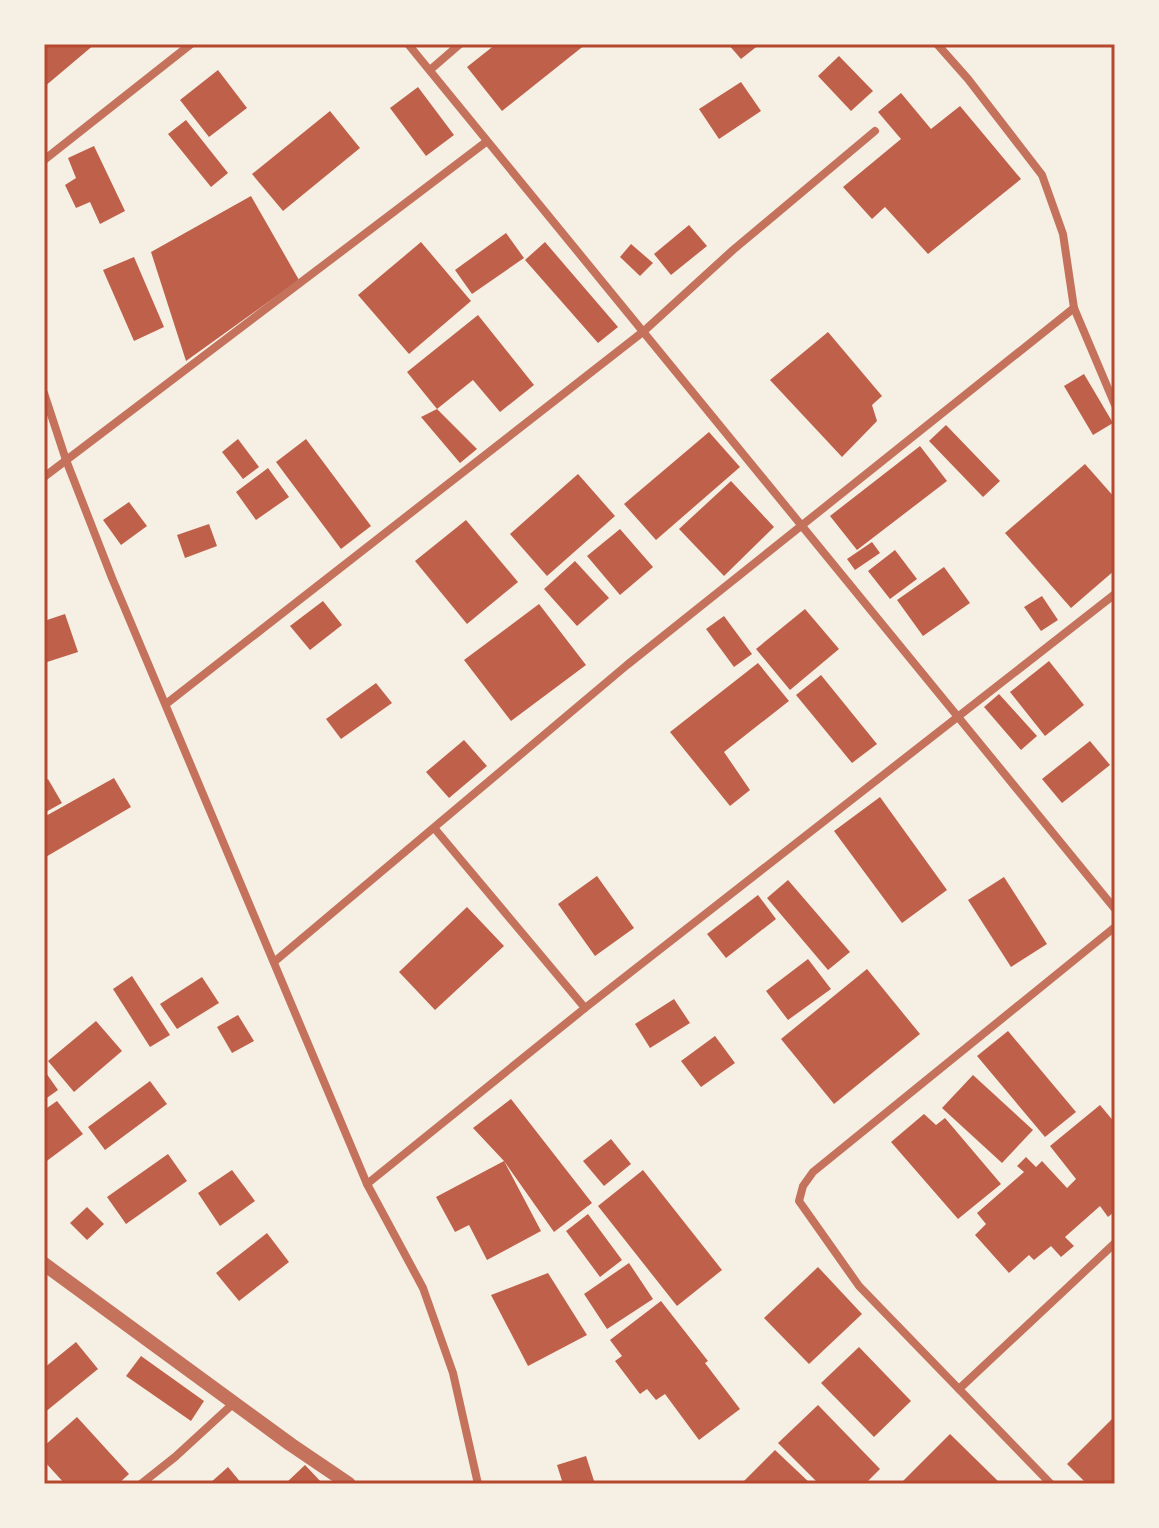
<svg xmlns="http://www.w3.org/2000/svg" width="1159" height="1528" viewBox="0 0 1159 1528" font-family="'Fira Sans',sans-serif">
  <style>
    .building { fill: #bf614a }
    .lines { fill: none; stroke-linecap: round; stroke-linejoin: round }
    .minor { stroke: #c5725c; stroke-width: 8 }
    .tertiary { stroke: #c5725c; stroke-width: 14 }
    .neatline { fill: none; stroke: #b5482f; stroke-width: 3 }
  </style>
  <rect width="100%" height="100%" fill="#f6efe4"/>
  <g class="building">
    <path d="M44,44h51l-51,43z"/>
    <path d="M496,44h90l-84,67 -35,-44z"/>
    <path d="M728,44h32l-19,15z"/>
    <path d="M839,56l34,35 -22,20 -33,-35z"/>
    <path d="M218,70l29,38 -38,29 -29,-37z"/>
    <path d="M741,82l20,29 -42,28 -20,-30z"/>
    <path d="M418,87l36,48 -28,21 -36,-48z"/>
    <path d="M901,93l30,36 29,-23 61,73 -93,75 -43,-47 -13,12 -29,-32 58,-48 -23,-27z"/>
    <path d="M330,111l30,37 -77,63 -31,-37z"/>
    <path d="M186,120l42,53 -17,14 -43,-53z"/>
    <path d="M94,146l31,65 -25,13 -10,-22 -14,6 -11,-23 11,-7 -8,-20z"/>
    <path d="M251,196l48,84 -113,81 -35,-109z"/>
    <path d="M689,225l18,21 -36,29 -17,-21z"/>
    <path d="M506,233l18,25 -52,36 -17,-24z"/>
    <path d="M421,242l50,59 -62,53 -51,-59z"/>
    <path d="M545,242l73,85 -20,16 -73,-83z"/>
    <path d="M631,244l22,19 -13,13 -20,-19z"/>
    <path d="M134,257l30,70 -30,14 -31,-71z"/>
    <path d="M478,315l56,70 -34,27 -27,-32 -36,29 -30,-37z"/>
    <path d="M828,332l54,64 -10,9 5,16 -35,36 -72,-77z"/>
    <path d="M1084,374l29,49 -20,12 -29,-49z"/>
    <path d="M437,409l40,40 -17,14 -39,-46z"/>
    <path d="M946,425l54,56 -17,16 -54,-56z"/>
    <path d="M709,432l31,35 -84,73 -32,-36z"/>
    <path d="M238,439l21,28 -16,12 -21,-27z"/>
    <path d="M306,439l65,87 -30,23 -65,-87z"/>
    <path d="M920,446l27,35 -90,69 -27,-34z"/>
    <path d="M1085,464l30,34v72l-44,38 -66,-75z"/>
    <path d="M268,468l21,29 -33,23 -20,-28z"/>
    <path d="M578,474l37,42 -68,60 -37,-42z"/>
    <path d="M731,481l43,46 -50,49 -45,-47z"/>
    <path d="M129,502l18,24 -26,19 -18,-25z"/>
    <path d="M466,520l52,62 -51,42 -52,-63z"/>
    <path d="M209,524l8,22 -32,12 -8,-23z"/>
    <path d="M620,529l33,38 -33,28 -33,-39z"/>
    <path d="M872,542l8,11 -25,17 -8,-11z"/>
    <path d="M895,550l22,29 -27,20 -22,-28z"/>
    <path d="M575,561l34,37 -32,28 -33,-37z"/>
    <path d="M944,567l26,36 -47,33 -26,-36z"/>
    <path d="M1042,596l16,24 -17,11 -17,-24z"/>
    <path d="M323,601l19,24 -32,25 -20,-24z"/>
    <path d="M539,604l47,61 -75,56 -47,-61z"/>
    <path d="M805,609l34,40 -49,41 -34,-41z"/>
    <path d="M65,614l13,38 -34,11v-42z"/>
    <path d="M724,616l28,38 -18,13 -28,-38z"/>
    <path d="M1049,661l35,44 -39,31 -35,-44z"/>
    <path d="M758,663l31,38 -65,51 26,38 -20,16 -60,-74z"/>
    <path d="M821,675l56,69 -25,19 -56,-68z"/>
    <path d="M376,683l16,20 -51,36 -15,-20z"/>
    <path d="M999,694l38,42 -16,14 -37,-43z"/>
    <path d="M464,740l23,26 -38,32 -23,-26z"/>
    <path d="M1090,741l20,24 -48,38 -20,-24z"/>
    <path d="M114,778l17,29 -87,51v-41z"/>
    <path d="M48,779l14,24 -18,10v-31z"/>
    <path d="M880,797l67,93 -45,33 -68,-92z"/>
    <path d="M597,876l37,52 -39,28 -37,-52z"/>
    <path d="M1004,877l43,67 -36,23 -43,-67z"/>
    <path d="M788,880l62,72 -22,18 -61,-72z"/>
    <path d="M758,895l18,24 -50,39 -19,-24z"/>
    <path d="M467,907l37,39 -69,64 -36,-38z"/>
    <path d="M808,959l23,30 -43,31 -22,-29z"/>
    <path d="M867,969l53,65 -86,70 -53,-65z"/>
    <path d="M132,976l38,59 -20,12 -37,-58z"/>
    <path d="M202,977l17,26 -42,26 -17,-25z"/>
    <path d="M674,999l16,24 -40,25 -15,-24z"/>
    <path d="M238,1015l16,26 -22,12 -15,-26z"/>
    <path d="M96,1021l26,30 -48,41 -26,-31z"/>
    <path d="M1008,1031l68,81 -31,25 -68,-81z"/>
    <path d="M715,1036l20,27 -34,24 -20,-26z"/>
    <path d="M44,1070l14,20 -14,10z"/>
    <path d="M973,1075l60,55 -31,33 -60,-55z"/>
    <path d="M150,1081l17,23 -62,46 -17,-23z"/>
    <path d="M511,1099l81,104 -38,29 -50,-71 37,70 -54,29 -18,-35 -14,7 -19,-35 68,-36 -31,-33z"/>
    <path d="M57,1101l26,33 -39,29v-53z"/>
    <path d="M1100,1105l15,18v88l-7,6 -8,-11 -35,31 9,9 -13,11 -10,-11 -17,14 -5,-5 -20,18 -34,-38 11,-11 -9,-11 47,-41 -7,-6 9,-9 10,10 6,-6 25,27 9,-9 -26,-33z"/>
    <path d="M924,1114l12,11 9,-7 56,66 -43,35 -67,-77z"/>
    <path d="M611,1139l20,25 -27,22 -21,-25z"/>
    <path d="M168,1154l19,27 -61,43 -19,-27z"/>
    <path d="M232,1170l23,31 -35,25 -22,-33z"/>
    <path d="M643,1170l79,100 -45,36 -79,-100z"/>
    <path d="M87,1207l17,17 -17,16 -17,-17z"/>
    <path d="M588,1214l34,46 -22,17 -34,-46z"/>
    <path d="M267,1233l22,29 -50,39 -23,-28z"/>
    <path d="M629,1263l24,36 -46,30 -23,-35z"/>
    <path d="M818,1267l44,47 -53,50 -45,-46z"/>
    <path d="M548,1273l39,62 -59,31 -37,-71z"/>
    <path d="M661,1301l47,60 -3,2 35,46 -41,31 -34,-46 -9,6 -9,-11 -7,5 -25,-33 7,-5 -12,-16z"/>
    <path d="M76,1342l22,27 -54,44v-45z"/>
    <path d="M859,1347l52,54 -37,36 -53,-54z"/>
    <path d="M141,1356l63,45 -13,20 -65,-45z"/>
    <path d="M818,1405l62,64 -15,15h-46l-41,-41z"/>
    <path d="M1115,1416v68h-28l-20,-20z"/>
    <path d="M77,1417l52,57 -11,10h-53l-21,-23v-15z"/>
    <path d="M950,1434l51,50h-101z"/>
    <path d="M775,1450l36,34h-70z"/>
    <path d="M586,1456l9,28h-32l-6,-19z"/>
    <path d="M305,1465l18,19h-38z"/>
    <path d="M228,1467l14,17h-33z"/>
  </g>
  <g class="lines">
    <g class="minor">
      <path d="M408,44l707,865"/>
      <path d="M937,44l31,35 74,96 21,59 11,74 41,97"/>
      <path d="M430,70l30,-26"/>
      <path d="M44,160l147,-116"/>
      <path d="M44,393l22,67 46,118 255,606 56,104 30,85 25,111"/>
      <path d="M44,477l442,-335"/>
      <path d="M166,704l478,-373 89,-81 142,-119"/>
      <path d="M435,829l150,179"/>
      <path d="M274,962l353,-297 447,-357"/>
      <path d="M367,1184l218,-176 530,-414"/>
      <path d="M959,1389l156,-146"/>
      <path d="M141,1484l34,-27 60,-55"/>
      <path d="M1051,1484l-192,-198 -60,-85 4,-15 10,-14 302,-245"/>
    </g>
    <path class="tertiary" d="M44,1264l246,180 59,40"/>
  </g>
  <rect width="1159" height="1528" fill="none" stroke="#f6efe4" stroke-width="92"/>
  <rect x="46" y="46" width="1067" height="1436" class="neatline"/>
</svg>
